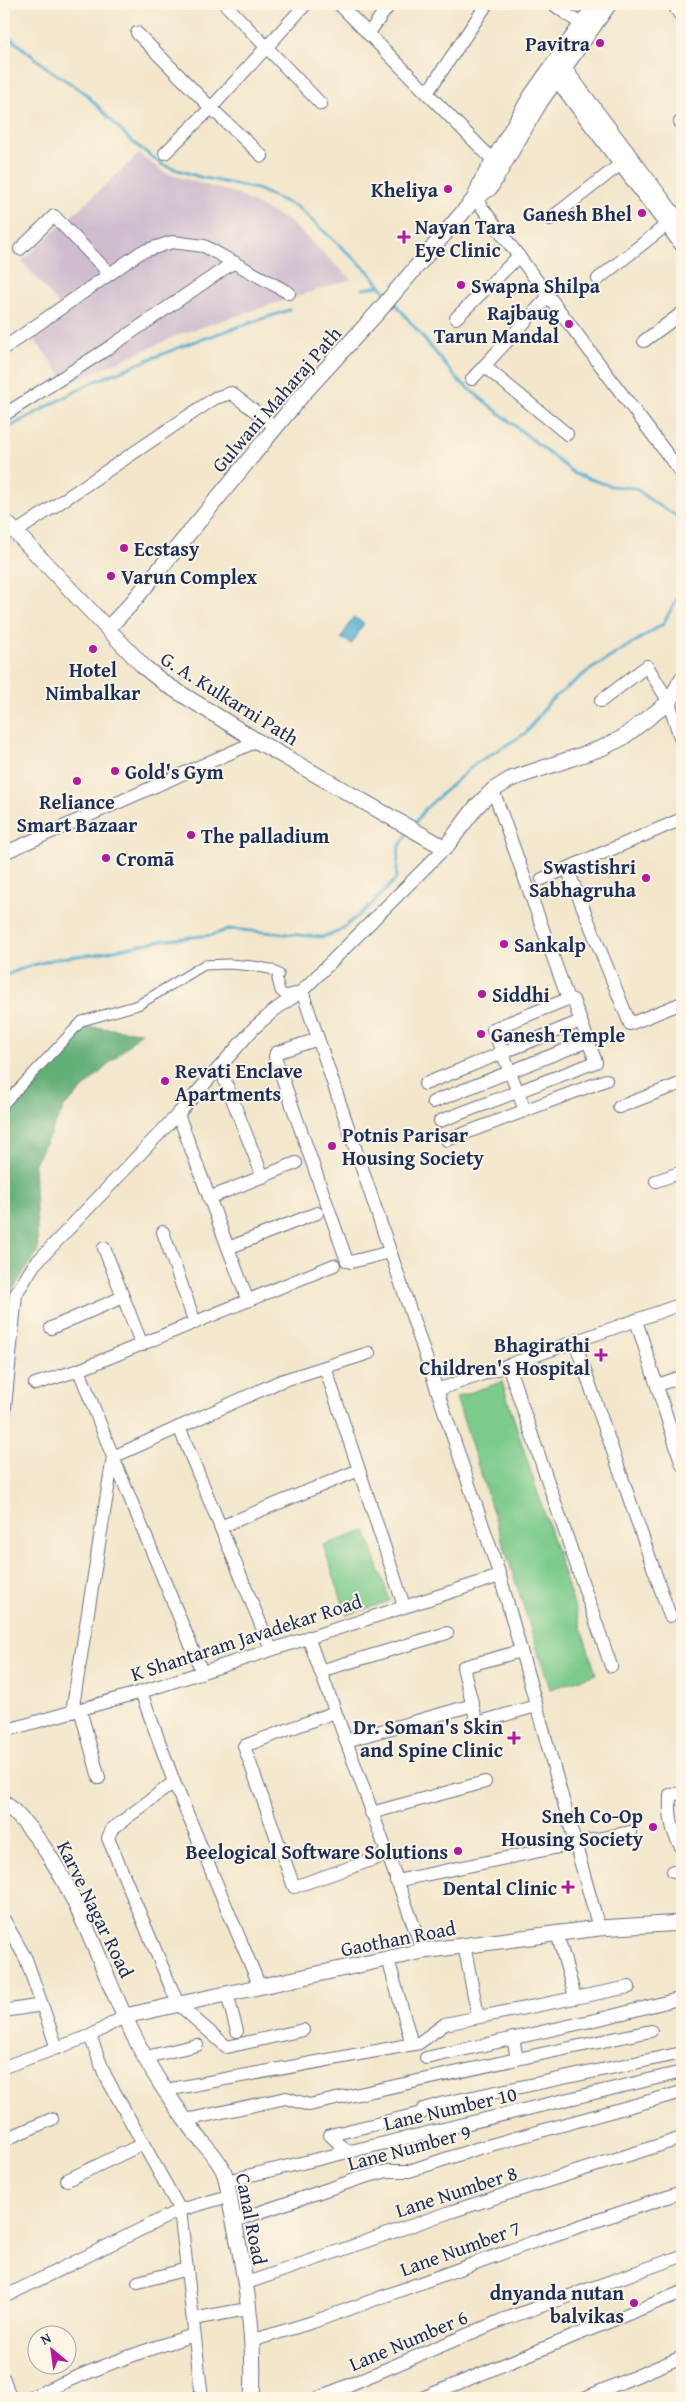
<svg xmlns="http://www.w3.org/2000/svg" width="686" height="2402" viewBox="0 0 686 2402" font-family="'Gentium Book Plus',serif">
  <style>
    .industrial { fill: #cfbdcf }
    .green { fill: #7bcb8c; stroke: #4b7d75 }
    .forest { fill: #64af78; stroke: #406f6b }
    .water { fill: #51adcf; stroke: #366e96 }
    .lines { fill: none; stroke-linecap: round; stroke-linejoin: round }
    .stream { stroke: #51adcf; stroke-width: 3 }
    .pedestrian-casing { stroke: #676f84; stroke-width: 11 }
    .minor-casing { stroke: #676f84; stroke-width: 14 }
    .tertiary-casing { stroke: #676f84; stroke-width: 17 }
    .pedestrian { stroke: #fff; stroke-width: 9 }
    .minor { stroke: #fff; stroke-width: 12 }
    .tertiary { stroke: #fff; stroke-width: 15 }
    .poi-dot { fill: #b5179e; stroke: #fcf5e5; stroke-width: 2 }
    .labels { text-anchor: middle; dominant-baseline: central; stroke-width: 4; stroke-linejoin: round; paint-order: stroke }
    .poi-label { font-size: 20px; font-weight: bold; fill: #1b2f5e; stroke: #fcf5e5; text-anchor: start }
    .street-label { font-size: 20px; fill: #1b2f5e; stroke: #fcf5e5 }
  </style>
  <rect width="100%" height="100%" fill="#fcf5e5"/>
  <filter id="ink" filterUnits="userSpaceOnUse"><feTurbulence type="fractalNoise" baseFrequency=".02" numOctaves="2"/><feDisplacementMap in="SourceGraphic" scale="10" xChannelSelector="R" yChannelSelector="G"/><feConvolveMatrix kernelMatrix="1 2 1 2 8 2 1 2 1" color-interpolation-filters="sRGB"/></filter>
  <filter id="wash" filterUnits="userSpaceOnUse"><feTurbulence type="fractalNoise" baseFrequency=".0096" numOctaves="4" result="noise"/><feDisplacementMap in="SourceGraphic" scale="20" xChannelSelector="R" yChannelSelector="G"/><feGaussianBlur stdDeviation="1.12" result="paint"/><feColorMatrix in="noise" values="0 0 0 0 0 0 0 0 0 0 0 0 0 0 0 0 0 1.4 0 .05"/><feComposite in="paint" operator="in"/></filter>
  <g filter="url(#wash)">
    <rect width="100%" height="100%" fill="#f3e6cb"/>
    <path class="industrial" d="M139,154l26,19 72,21 53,28 61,57 -168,54 -115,51 -34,-45 32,-26 -44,-52z"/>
    <g class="green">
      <path d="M502,1382l94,292 -46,15 -94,-292z"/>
      <path d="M366,1531l24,70 -43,14 -24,-70z"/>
    </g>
    <path class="forest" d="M81,1026l61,6 -78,75 -30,58 4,86 -28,43 -6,73v-255z"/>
    <path class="water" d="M353,617l11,6 -12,21 -11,-6z"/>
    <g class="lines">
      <g class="stream">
        <path d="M4,33l46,37 35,23 45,47 33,25 37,12 57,12 40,18 72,65 18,22"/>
        <path d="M362,289l18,-3"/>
        <path d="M393,301l65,79 117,94 36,12 24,2 18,14 29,17"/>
        <path d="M4,430l89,-48 97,-39 99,-33"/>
        <path d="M413,826l12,-17 50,-45 51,-31 24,-32 38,-30 74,-46 20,-34"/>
        <path d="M4,976l22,-9 33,-9 36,-4 69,-14 48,-5 17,-6 93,8 16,-5 32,-26 26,-27 3,-32 9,-14"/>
      </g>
    </g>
  </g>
  <g filter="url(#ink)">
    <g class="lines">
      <defs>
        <path id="pedestrian" d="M4,1104l78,-83 56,-16 66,-40 25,-1 24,2 17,3 9,5 -2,5 3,12 5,4 12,-3"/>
        <g id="minor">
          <path d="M225,4l96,100"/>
          <path d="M339,4l154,156"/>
          <path d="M553,4l36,26"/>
          <path d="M673,4l9,14"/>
          <path d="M137,33l74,75 51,48"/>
          <path d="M368,34l22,-30"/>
          <path d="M427,93l60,-89"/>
          <path d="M680,122l2,-1"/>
          <path d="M165,153l46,-45 95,-104"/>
          <path d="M475,198l207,276"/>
          <path d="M550,219l72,-56"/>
          <path d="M20,249l34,-33 56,58"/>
          <path d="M598,279l76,-60"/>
          <path d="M456,318l63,-62"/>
          <path d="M644,341l38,-28"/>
          <path d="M4,348l137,-96 31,-10 32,4 85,47"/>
          <path d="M484,366l83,68"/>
          <path d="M472,379l77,-83"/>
          <path d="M4,415l106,-68 124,-85"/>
          <path d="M16,532l199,-134 16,-5 45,34"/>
          <path d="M601,701l46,-35 22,36 13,42"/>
          <path d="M493,790l75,209 -75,30 32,81"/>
          <path d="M4,853l253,-112"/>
          <path d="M567,868l63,156 52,-21"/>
          <path d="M542,879l140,-60"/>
          <path d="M302,991l198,585 99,352"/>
          <path d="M318,1039l-42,14 -1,4 72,204 4,1 39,-10"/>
          <path d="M220,1068l43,109"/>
          <path d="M425,1084l156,-63"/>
          <path d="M433,1102l155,-61"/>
          <path d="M619,1107l63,-24"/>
          <path d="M178,1114l70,187"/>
          <path d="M440,1121l156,-59 -23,-62 -5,-1"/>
          <path d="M447,1140l159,-60"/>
          <path d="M656,1181l26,-9"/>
          <path d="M209,1198l87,-35"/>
          <path d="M163,1232l32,91"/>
          <path d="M104,1248l38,97"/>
          <path d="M228,1248l89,-35"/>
          <path d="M636,1320l46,145"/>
          <path d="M51,1328l72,-31"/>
          <path d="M575,1342l95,274"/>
          <path d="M508,1365l103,301"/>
          <path d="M325,1367l79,239"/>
          <path d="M35,1384l44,-14 255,-105"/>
          <path d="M657,1385l25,-8"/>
          <path d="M437,1390l245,-86"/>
          <path d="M4,1417l12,-123 18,-29 144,-151 76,-86 22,-19 26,-18 143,-143"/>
          <path d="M179,1427l92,222"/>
          <path d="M220,1527l139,-57"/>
          <path d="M308,1637l115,314"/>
          <path d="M521,1651l-58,16 14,56 59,-17"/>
          <path d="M320,1671l127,-38"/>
          <path d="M202,1672l-89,-215 168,-76 88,-28"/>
          <path d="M141,1692l33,90 86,205"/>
          <path d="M80,1709l19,69"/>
          <path d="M72,1712l41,-255 -34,-87"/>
          <path d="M335,1712l-91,34 50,141 92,-32"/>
          <path d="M4,1731l137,-39 359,-116"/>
          <path d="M346,1741l127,-36"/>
          <path d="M174,1782l-62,47 -4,9 70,166 49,43 76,-17"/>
          <path d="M682,1793l-12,2c-1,19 1,38 12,53"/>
          <path d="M371,1813l114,-31"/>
          <path d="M673,1871h9"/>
          <path d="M396,1881l234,-49"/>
          <path d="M4,1920l22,39 31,89"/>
          <path d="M557,1933l18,64"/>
          <path d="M464,1945l14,71"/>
          <path d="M388,1959l24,85"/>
          <path d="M227,1994l10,37"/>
          <path d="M4,2011l38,-6"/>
          <path d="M90,2036l15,39 75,135 22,188"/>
          <path d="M146,2057l51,-12"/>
          <path d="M426,2058l182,-41 74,-19"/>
          <path d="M517,2059l134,-28"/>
          <path d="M4,2067l86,-31 35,-20"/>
          <path d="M166,2090l253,-47 26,-19 184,-37"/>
          <path d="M186,2120l100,-22 23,7 208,-46 -4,-21"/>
          <path d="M4,2140l48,-21"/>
          <path d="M348,2152l-18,-17 92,-22 1,-4 21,-6 238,-50"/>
          <path d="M67,2180l76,-36"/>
          <path d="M226,2181l456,-109"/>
          <path d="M234,2221l124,-42 29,-8h22l67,-22 206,-57"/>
          <path d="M138,2282l49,-13"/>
          <path d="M244,2284l209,-73 229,-73"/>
          <path d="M4,2297l176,-87 49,-14"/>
          <path d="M193,2319l54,-10"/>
          <path d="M251,2341l62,-19 223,-81 146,-49"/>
          <path d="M4,2379l6,19"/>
          <path d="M29,2398c54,-25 108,-46 165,-63"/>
          <path d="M318,2398l184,-78 180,-64"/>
          <path d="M422,2398l260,-106"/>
          <path d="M584,2398l98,-41"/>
        </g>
        <g id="tertiary">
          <path d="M558,61l124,165"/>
          <path d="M552,72l130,172"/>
          <path d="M475,198l6,-16 50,-86 65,-92"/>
          <path d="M4,520l140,147 20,16 93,58 188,107 31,-41 17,-17 18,-11 91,-31 20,-10 47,-36 13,-23"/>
          <path d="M108,628l23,-24 171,-209 76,-83 97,-114 15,-10 50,-86 69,-98"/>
          <path d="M4,1802c69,61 90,157 131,236 15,32 36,62 56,90 10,14 25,27 32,42 5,10 6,26 8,37 13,61 25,128 21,191"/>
          <path d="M125,2016l298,-65 176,-23 83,-5"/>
        </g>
      </defs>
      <use href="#pedestrian" class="pedestrian-casing"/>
      <use href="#minor" class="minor-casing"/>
      <use href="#tertiary" class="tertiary-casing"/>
      <use href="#pedestrian" class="pedestrian"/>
      <use href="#minor" class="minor"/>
      <use href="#tertiary" class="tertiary"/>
    </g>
  </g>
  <g class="poi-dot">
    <circle cx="600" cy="43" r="5"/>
    <circle cx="448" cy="189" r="5"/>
    <circle cx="642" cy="213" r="5"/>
    <path d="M401.5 229.5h5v5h5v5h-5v5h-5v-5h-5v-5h5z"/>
    <circle cx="461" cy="285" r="5"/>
    <circle cx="569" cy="324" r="5"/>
    <circle cx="124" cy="548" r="5"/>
    <circle cx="111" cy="576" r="5"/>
    <circle cx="93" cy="649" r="5"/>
    <circle cx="115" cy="771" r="5"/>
    <circle cx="77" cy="781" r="5"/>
    <circle cx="191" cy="835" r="5"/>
    <circle cx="106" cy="858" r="5"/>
    <circle cx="646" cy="878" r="5"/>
    <circle cx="504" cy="944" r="5"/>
    <circle cx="482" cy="994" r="5"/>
    <circle cx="481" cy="1034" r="5"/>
    <circle cx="165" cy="1081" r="5"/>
    <circle cx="332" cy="1146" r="5"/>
    <path d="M598.5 1347.5h5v5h5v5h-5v5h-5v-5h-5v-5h5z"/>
    <path d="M511.5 1730.5h5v5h5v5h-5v5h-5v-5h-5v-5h5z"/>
    <circle cx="653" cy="1827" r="5"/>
    <circle cx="458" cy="1851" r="5"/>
    <path d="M565.5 1879.5h5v5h5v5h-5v5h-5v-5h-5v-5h5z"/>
    <circle cx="634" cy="2303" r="5"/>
  </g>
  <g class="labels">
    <g class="poi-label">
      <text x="590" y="43" text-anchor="end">Pavitra</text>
      <text x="438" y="189" text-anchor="end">Kheliya</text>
      <text x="632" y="213" text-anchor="end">Ganesh Bhel</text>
      <text x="415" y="226">Nayan Tara<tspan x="415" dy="23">Eye Clinic</tspan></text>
      <text x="471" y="285">Swapna Shilpa</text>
      <text x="559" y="312" text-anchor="end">Rajbaug<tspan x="559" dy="23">Tarun Mandal</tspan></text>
      <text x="134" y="548">Ecstasy</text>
      <text x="121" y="576">Varun Complex</text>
      <text x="93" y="669" text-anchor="middle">Hotel<tspan x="93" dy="23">Nimbalkar</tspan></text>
      <text x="125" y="771">Gold's Gym</text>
      <text x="77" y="801" text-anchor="middle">Reliance<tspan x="77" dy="23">Smart Bazaar</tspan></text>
      <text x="201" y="835">The palladium</text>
      <text x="116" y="858">Cromā</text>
      <text x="636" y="866" text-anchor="end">Swastishri<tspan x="636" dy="23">Sabhagruha</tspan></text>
      <text x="514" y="944">Sankalp</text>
      <text x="492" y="994">Siddhi</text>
      <text x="491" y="1034">Ganesh Temple</text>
      <text x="175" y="1070">Revati Enclave<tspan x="175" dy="23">Apartments</tspan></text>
      <text x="342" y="1134">Potnis Parisar<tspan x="342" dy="23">Housing Society</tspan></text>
      <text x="590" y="1344" text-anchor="end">Bhagirathi<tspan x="590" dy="23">Children's Hospital</tspan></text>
      <text x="503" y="1726" text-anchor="end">Dr. Soman's Skin<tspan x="503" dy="23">and Spine Clinic</tspan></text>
      <text x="643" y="1815" text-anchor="end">Sneh Co-Op<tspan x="643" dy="23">Housing Society</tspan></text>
      <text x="448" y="1851" text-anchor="end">Beelogical Software Solutions</text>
      <text x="557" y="1887" text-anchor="end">Dental Clinic</text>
      <text x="624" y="2292" text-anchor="end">dnyanda nutan<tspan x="624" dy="23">balvikas</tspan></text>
    </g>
    <g class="street-label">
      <text transform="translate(276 399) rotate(-49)">Gulwani Maharaj Path</text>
      <text transform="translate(230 698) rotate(32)">G. A. Kulkarni Path</text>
      <text transform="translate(246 1637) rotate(-18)">K Shantaram Javadekar Road</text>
      <text transform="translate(96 1909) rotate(64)">Karve Nagar Road</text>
      <text transform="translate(398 1938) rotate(-11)">Gaothan Road</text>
      <text transform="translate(450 2108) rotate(-13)">Lane Number 10</text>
      <text transform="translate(409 2147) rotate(-15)">Lane Number 9</text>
      <text transform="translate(456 2191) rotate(-18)">Lane Number 8</text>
      <text transform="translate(252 2219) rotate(79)">Canal Road</text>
      <text transform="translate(460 2248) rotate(-20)">Lane Number 7</text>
      <text transform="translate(408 2340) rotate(-23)">Lane Number 6</text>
    </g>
  </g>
  <rect width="686" height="2402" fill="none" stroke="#fcf5e5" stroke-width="20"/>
  <g transform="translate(52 2350) rotate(331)"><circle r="24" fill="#fcf5e5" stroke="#a2a6af"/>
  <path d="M0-4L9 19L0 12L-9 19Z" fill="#b5179e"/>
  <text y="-8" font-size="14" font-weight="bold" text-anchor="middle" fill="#1b2f5e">N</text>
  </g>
</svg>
